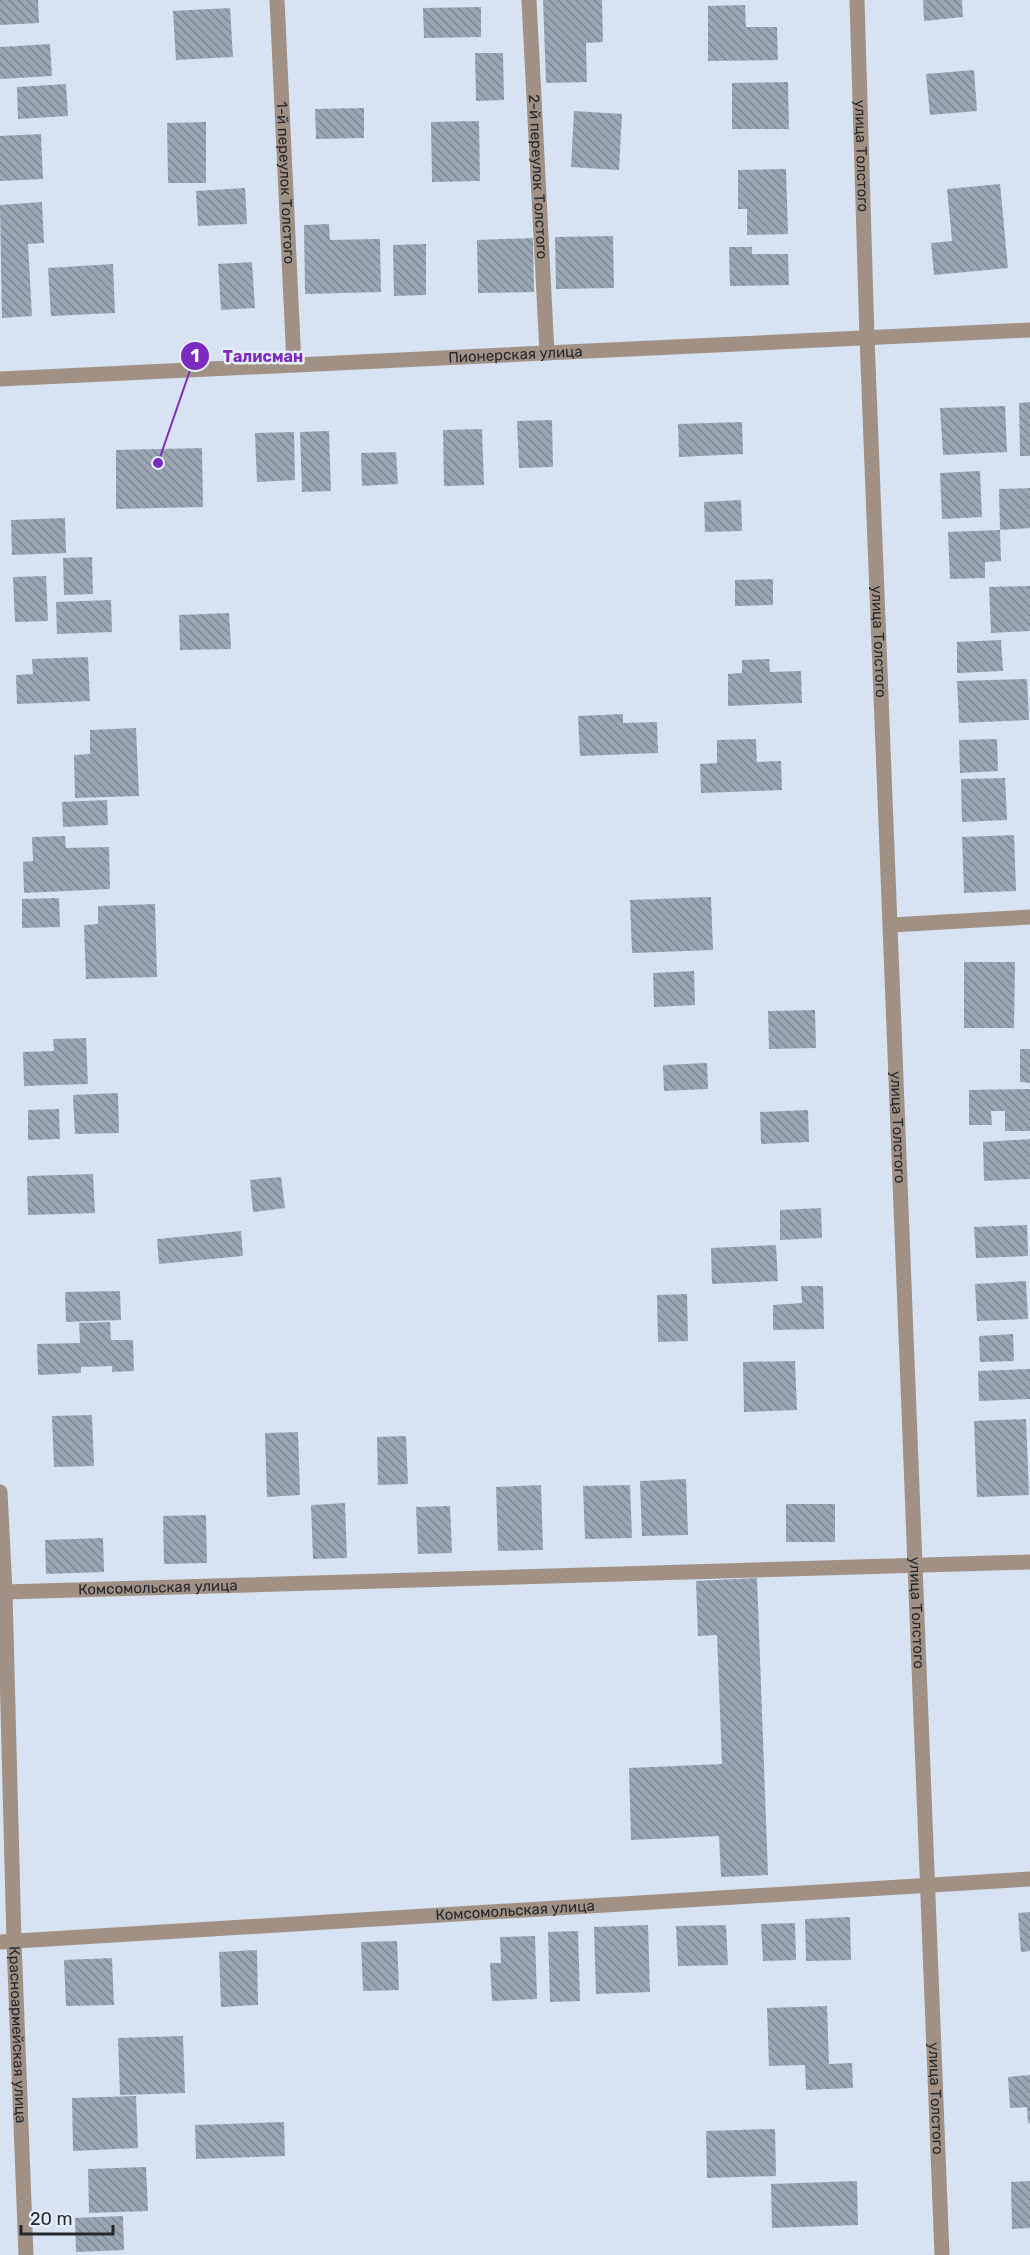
<svg xmlns="http://www.w3.org/2000/svg" width="1030" height="2255" viewBox="0 0 1030 2255" font-family="Rubik,sans-serif">
  <style>
    .building { fill: url(#building-back-hatch) }
    .lines { fill: none; stroke-linecap: round; stroke-linejoin: round }
    .minor { stroke: #a09184; stroke-width: 15 }
    .labels { text-anchor: middle; dominant-baseline: central; stroke-width: 5; stroke-linejoin: round; paint-order: stroke }
    .street-label { font-size: 15px; fill: #24282e; stroke: #e6effc }
    .leader { fill: none; stroke: #7b2cbf; stroke-width: 2 }
    .callout-dot { fill: #7b2cbf; stroke: #e6effc; stroke-width: 2 }
    .mark-label { font-size: 18px; text-anchor: middle; font-weight: bold; fill: #fff }
    .callout-label { font-size: 16px; text-anchor: middle; font-weight: bold; fill: #7b2cbf; stroke: #e6effc; stroke-width: 5; stroke-linejoin: round; paint-order: stroke }
  </style>
  <defs>
    <pattern id="building-back-hatch" width="6" height="6" patternUnits="userSpaceOnUse" patternTransform="scale(1.5)"><rect width="6" height="6" fill="#9ba6b5"/><path d="M-1 5l2 2M0 0l6 6M5-1l2 2" fill="none" stroke="#7e8794"/></pattern>
  </defs>
  <rect width="100%" height="100%" fill="#d7e2f2"/>
  <g class="building">
    <path d="M0,0h38l1,23 -39,2z"/>
    <path d="M543,0h59l1,42 -17,1 1,39 -41,1z"/>
    <path d="M923,0h39l1,17 -39,4z"/>
    <path d="M745,5l1,22h31l1,33 -70,1v-55z"/>
    <path d="M481,7v30l-57,1 -1,-30z"/>
    <path d="M230,8l3,49 -57,3 -3,-49z"/>
    <path d="M50,44l2,32 -52,3v-32z"/>
    <path d="M475,53h28l1,47 -28,1z"/>
    <path d="M974,70l3,41 -47,4 -4,-41z"/>
    <path d="M788,82l1,47h-57v-46z"/>
    <path d="M66,84l2,32 -50,3 -1,-32z"/>
    <path d="M364,108v30l-48,1 -1,-30z"/>
    <path d="M574,111l48,3 -3,56 -48,-3z"/>
    <path d="M479,121l1,60 -48,1 -1,-60z"/>
    <path d="M206,122v61h-38l-1,-60z"/>
    <path d="M41,134l2,45 -43,2v-45z"/>
    <path d="M786,169l2,65 -41,1v-26h-9v-39z"/>
    <path d="M1000,184l8,84 -74,7 -3,-32 21,-2 -5,-52z"/>
    <path d="M245,188l2,36 -49,2 -2,-35z"/>
    <path d="M42,202l2,41 -16,1 4,72 -30,2 -2,-113z"/>
    <path d="M329,224l1,16 50,-1 1,53 -76,2 -1,-69z"/>
    <path d="M613,236l1,52 -58,1 -1,-52z"/>
    <path d="M533,238l1,54 -56,1 -1,-53z"/>
    <path d="M426,244v51l-32,1 -1,-51z"/>
    <path d="M729,247h23v7h36l1,31 -59,1z"/>
    <path d="M252,262l3,46 -34,2 -3,-46z"/>
    <path d="M113,264l2,49 -64,3 -3,-48z"/>
    <path d="M1030,402v54h-10l-1,-53z"/>
    <path d="M1005,406l2,46 -64,3 -3,-47z"/>
    <path d="M552,420l1,47 -34,1 -2,-47z"/>
    <path d="M742,422l1,32 -64,3 -1,-33z"/>
    <path d="M482,429l2,56 -40,1 -1,-56z"/>
    <path d="M329,431l2,60 -29,1 -2,-60z"/>
    <path d="M294,432l1,48 -38,2 -2,-49z"/>
    <path d="M202,448l1,59 -87,2v-59z"/>
    <path d="M396,452l2,32 -36,2 -1,-33z"/>
    <path d="M980,471l2,46 -40,2 -2,-46z"/>
    <path d="M1030,488v40l-30,2 1,31 -16,1v16l-35,1 -2,-47 52,-2 -1,-41z"/>
    <path d="M741,500l1,31 -37,1 -1,-30z"/>
    <path d="M65,518l1,35 -54,2 -1,-35z"/>
    <path d="M92,557l1,37 -29,1 -1,-37z"/>
    <path d="M46,576l2,45 -33,1 -2,-45z"/>
    <path d="M773,579v26l-38,1v-26z"/>
    <path d="M1030,586v45l-39,2 -2,-46z"/>
    <path d="M111,600l1,32 -55,2 -1,-32z"/>
    <path d="M229,613l2,36 -51,1 -1,-35z"/>
    <path d="M1001,640l2,31 -46,2v-31z"/>
    <path d="M88,657l2,44 -73,3 -1,-29 17,-1 -1,-15z"/>
    <path d="M769,659l1,13 31,-1 1,32 -74,3v-32l14,-1v-13z"/>
    <path d="M1027,679l2,41 -70,3 -2,-42z"/>
    <path d="M623,714v9l34,-1 1,31 -78,3 -2,-40z"/>
    <path d="M136,728l3,68 -64,2 -1,-43 16,-1v-24z"/>
    <path d="M756,739l1,23 24,-1 1,29 -81,3 -1,-29 17,-1v-23z"/>
    <path d="M997,739l1,32 -38,2 -1,-33z"/>
    <path d="M1005,778l2,42 -45,2 -1,-43z"/>
    <path d="M107,800l1,25 -45,2 -1,-25z"/>
    <path d="M1014,835l2,56 -52,2 -2,-56z"/>
    <path d="M65,836l1,12 43,-1 1,42 -86,4 -1,-31 10,-1 -1,-24z"/>
    <path d="M711,897l2,53 -81,3 -2,-53z"/>
    <path d="M59,898l1,29 -38,1v-29z"/>
    <path d="M155,904l2,73 -71,2 -2,-54 14,-1v-18z"/>
    <path d="M964,962h51l-1,66h-50z"/>
    <path d="M694,971l1,34 -41,2 -1,-34z"/>
    <path d="M815,1010l1,38 -47,1 -1,-38z"/>
    <path d="M86,1038l2,46 -64,2 -1,-34 31,-1 -1,-12z"/>
    <path d="M1020,1049h10v34l-10,-1z"/>
    <path d="M707,1063l1,26 -44,2 -1,-26z"/>
    <path d="M1030,1089v42h-25v-20h-14l1,14h-23v-35z"/>
    <path d="M118,1093l1,40 -44,1 -2,-39z"/>
    <path d="M59,1109l1,30 -32,1v-30z"/>
    <path d="M808,1110l1,32 -48,2 -1,-32z"/>
    <path d="M1030,1139v40l-46,2 -1,-39z"/>
    <path d="M93,1174l2,39 -67,2 -1,-39z"/>
    <path d="M281,1177l4,31 -32,4 -3,-32z"/>
    <path d="M821,1208l1,30 -42,2v-30z"/>
    <path d="M1027,1225l1,31 -52,2 -2,-31z"/>
    <path d="M241,1231l2,25 -84,8 -2,-25z"/>
    <path d="M776,1245l2,36 -66,3 -1,-36z"/>
    <path d="M1026,1281l2,38 -51,2 -2,-37z"/>
    <path d="M801,1286h22l1,43 -51,1v-25l29,-2z"/>
    <path d="M120,1291l1,29 -55,2 -1,-30z"/>
    <path d="M687,1294l1,47 -30,1 -1,-47z"/>
    <path d="M110,1322l1,18h22l1,31 -22,1v-6l-31,1v6l-43,2 -1,-31 43,-1 -1,-20z"/>
    <path d="M1013,1334l1,27 -34,1 -1,-26z"/>
    <path d="M795,1361l2,49 -53,2 -1,-50z"/>
    <path d="M1030,1369v30l-51,2 -1,-30z"/>
    <path d="M92,1415l2,51 -40,1 -2,-51z"/>
    <path d="M1026,1419l3,76 -52,2 -3,-76z"/>
    <path d="M298,1432l2,63 -33,2 -2,-64z"/>
    <path d="M406,1436l2,48 -30,1 -1,-48z"/>
    <path d="M686,1479l2,56 -46,1 -2,-55z"/>
    <path d="M541,1485l2,65 -45,1 -2,-64z"/>
    <path d="M630,1485l2,53 -47,1 -2,-53z"/>
    <path d="M345,1503l2,55 -34,1 -2,-54z"/>
    <rect x="786" y="1504" width="49" height="38"/>
    <path d="M450,1506l2,47 -34,1 -2,-47z"/>
    <path d="M206,1515l1,48 -43,1 -1,-48z"/>
    <path d="M103,1538l1,34 -58,2 -1,-34z"/>
    <path d="M757,1578l11,297 -47,2 -2,-41 -88,4 -2,-72 93,-4 -5,-129 -19,1 -2,-55z"/>
    <path d="M1030,1912v39l-9,1 -3,-39z"/>
    <path d="M850,1917l1,43 -45,1 -1,-42z"/>
    <path d="M795,1923l1,37 -33,1 -2,-37z"/>
    <path d="M648,1925l2,67 -54,2 -2,-67z"/>
    <path d="M726,1925l2,40 -50,1 -2,-40z"/>
    <path d="M578,1931l2,70 -30,1 -2,-70z"/>
    <path d="M535,1936l2,63 -45,2 -2,-38h11l-1,-26z"/>
    <path d="M397,1941l2,49 -36,1 -2,-49z"/>
    <path d="M257,1950l1,55 -37,2 -2,-55z"/>
    <path d="M112,1958l2,47 -48,1 -2,-46z"/>
    <path d="M827,2006l2,58 23,-1 1,25 -47,2 -1,-25 -36,1 -2,-58z"/>
    <path d="M183,2036l2,57 -65,2 -2,-57z"/>
    <path d="M1030,2075v48h-2l-1,-16 -17,1 -2,-31z"/>
    <path d="M136,2096l2,52 -65,3 -1,-53z"/>
    <path d="M284,2122l1,34 -89,3 -1,-34z"/>
    <path d="M775,2129l1,47 -69,2 -1,-47z"/>
    <path d="M146,2167l2,44 -59,2 -1,-44z"/>
    <path d="M857,2181l1,44 -86,3 -1,-44z"/>
    <path d="M1030,2181v47l-18,1 -1,-47z"/>
    <path d="M123,2216l1,34 -48,2 -1,-34z"/>
  </g>
  <g class="lines">
    <g class="minor">
      <path id="s1" d="M277,0l17,365"/>
      <path id="s2" d="M529,0l18,353"/>
      <path id="s3" d="M857,0l10,338 75,1917"/>
      <path id="s4" d="M0,379l1030,-49"/>
      <path d="M891,925l139,-8"/>
      <path id="s5" d="M0,1492l5,100 9,350 12,313"/>
      <path id="s6" d="M5,1592l1025,-30"/>
      <path id="s7" d="M0,1942l1030,-63"/>
    </g>
  </g>
  <g class="labels">
    <g class="street-label">
      <text stroke="none"><textPath href="#s3" startOffset="156">улица Толстого</textPath></text>
      <text stroke="none"><textPath href="#s2" startOffset="177">2-й переулок Толстого</textPath></text>
      <text stroke="none"><textPath href="#s1" startOffset="183">1-й переулок Толстого</textPath></text>
      <text stroke="none"><textPath href="#s4" startOffset="516">Пионерская улица</textPath></text>
      <text stroke="none"><textPath href="#s3" startOffset="642">улица Толстого</textPath></text>
      <text stroke="none"><textPath href="#s3" startOffset="1128">улица Толстого</textPath></text>
      <text stroke="none"><textPath href="#s6" startOffset="153">Комсомольская улица</textPath></text>
      <text stroke="none"><textPath href="#s3" startOffset="1614">улица Толстого</textPath></text>
      <text stroke="none"><textPath href="#s7" startOffset="516">Комсомольская улица</textPath></text>
      <text stroke="none"><textPath href="#s5" startOffset="543">Красноармейская улица</textPath></text>
      <text stroke="none"><textPath href="#s3" startOffset="2100">улица Толстого</textPath></text>
    </g>
  </g>
  <path class="leader" d="M158 463L195 356"/>
  <g class="callout-dot">
    <circle cx="158" cy="463" r="6"/>
    <circle cx="195" cy="356" r="15"/>
  </g>
  <g class="mark-label">
    <text x="195" y="362">1</text>
  </g>
  <g class="callout-label">
    <text x="263" y="362">Талисман</text>
  </g>
  <path d="M21 2225v9h92v-9" fill="none" stroke="#24282e" stroke-width="3"/>
  <text x="30" y="2225" font-size="18" fill="#24282e" stroke="#e6effc" stroke-width="4.5" paint-order="stroke">20 m</text>
</svg>
